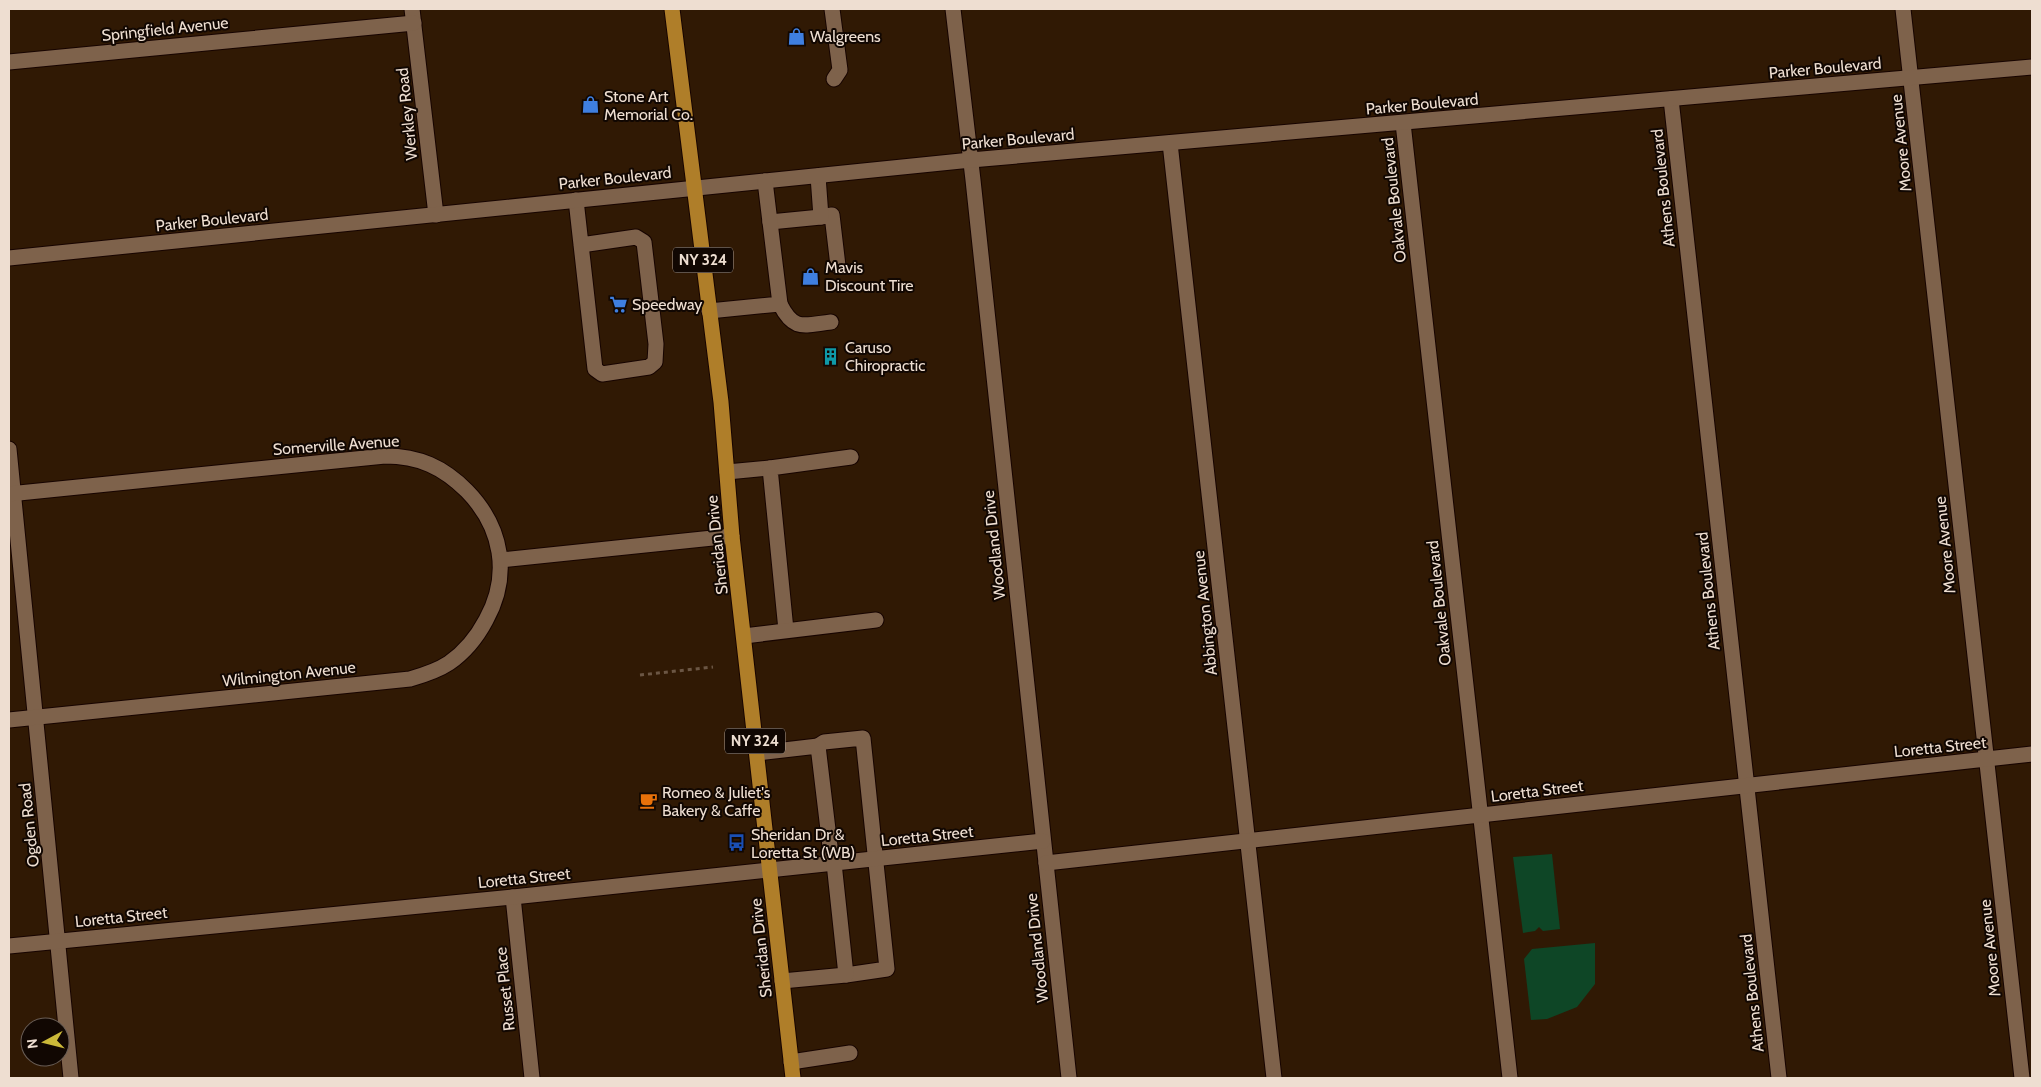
<svg xmlns="http://www.w3.org/2000/svg" width="2041" height="1087" viewBox="0 0 2041 1087" font-family="Cabin,sans-serif">
  <style>
    .green { fill: #0e4626 }
    .lines { fill: none; stroke-linecap: round; stroke-linejoin: round }
    .minor-casing { stroke: #170400; stroke-width: 17 }
    .major-casing { stroke: #170400; stroke-width: 17 }
    .path { stroke: #6b5644; stroke-width: 3; stroke-dasharray: 4 4; stroke-linecap: butt }
    .minor { stroke: #7e624b; stroke-width: 15 }
    .major { stroke: #af7e29; stroke-width: 15 }
    .labels { text-anchor: middle; dominant-baseline: central; stroke-width: 4; stroke-linejoin: round; paint-order: stroke }
    .shield { fill: #110702; stroke: #ac9e93; stroke-width: 1 }
    .shield-label { font-size: 15px; font-weight: bold; fill: #eeded1 }
    .street-label { font-size: 16px; fill: #eeded1; stroke: #110702 }
    .poi-label { font-size: 16px; fill: #eeded1; stroke: #110702; text-anchor: start }
  </style>
  <rect width="100%" height="100%" fill="#301904"/>
  <g class="green">
    <path d="M1552,854l8,75 -17,2 -4,-4 -4,4 -12,2 -10,-76z"/>
    <path d="M1595,943v41l-18,23 -30,12 -16,1 -7,-61 8,-10z"/>
  </g>
  <g class="lines">
    <defs>
      <g id="minor">
        <path d="M412,9l24,206"/>
        <path d="M832,9l8,61 -6,9"/>
        <path d="M953,9l20,171 96,898"/>
        <path d="M1903,9l119,1069"/>
        <path d="M9,62l405,-39"/>
        <path d="M1671,99l108,979"/>
        <path d="M1403,123l107,955"/>
        <path d="M1170,143l104,935"/>
        <path d="M576,200l19,169 7,5 47,-7 6,-5 1,-18 -12,-102 -8,-5 -55,8"/>
        <path d="M821,217l11,-2 6,51"/>
        <path d="M770,222l51,-5 -3,-41"/>
        <path d="M9,258l962,-98 1061,-93"/>
        <path d="M780,304c14,28 24,21 51,18"/>
        <path d="M709,311l71,-7 -15,-123"/>
        <path d="M9,449l62,629"/>
        <path d="M727,472l43,-4"/>
        <path d="M9,494l376,-38c34,0 58,11 82,35 35,36 44,84 19,129 -9,17 -21,32 -37,43 -12,8 -25,12 -39,16l-401,41"/>
        <path d="M501,560l231,-24"/>
        <path d="M786,630l-16,-162 81,-11"/>
        <path d="M744,636l132,-16"/>
        <path d="M818,746l6,-4 39,-4 24,231 -41,6"/>
        <path d="M757,753l61,-7 14,117"/>
        <path d="M1046,863l986,-109"/>
        <path d="M513,897l19,181"/>
        <path d="M9,946l504,-49 530,-56"/>
        <path d="M782,981l64,-6 -12,-112"/>
        <path d="M791,1062l59,-9"/>
      </g>
      <path id="major" d="M672,9l49,393 11,134 61,542"/>
    </defs>
    <use href="#minor" class="minor-casing"/>
    <use href="#major" class="major-casing"/>
    <path class="path" d="M640,675l73,-8"/>
    <use href="#minor" class="minor"/>
    <use href="#major" class="major"/>
  </g>
  <defs>
    <symbol id="shop-bare" viewBox="-9 -9 18 18"><path d="M-5-2.5h2.3a2.7 3.5 0 0 1 5.4 0H5L5.5 6h-11ZM-1.5-2.5h3a1.5 2.3 0 0 0-3 0Z" fill="#3f7fe0" stroke="#110702" stroke-width="2.5" paint-order="stroke"/></symbol>
    <symbol id="supermarket-bare" viewBox="-9 -9 18 18"><path d="M-6-5.5h2.5l.6 2H6L4.5 2H-2.5L-4.4-4H-6ZM-1.5 3.2a1.3 1.3 0 1 0 .1 0ZM3 3.2a1.3 1.3 0 1 0 .1 0Z" fill="#3f7fe0" stroke="#110702" stroke-width="2.5" paint-order="stroke"/></symbol>
    <symbol id="building-bare" viewBox="-9 -9 18 18"><path d="M-4-6H4V6H1V3H-1V6H-4ZM-2.5-4.3h1.7v1.8h-1.7ZM.8-4.3h1.7v1.8H.8ZM-2.5-1h1.7V.8h-1.7ZM.8-1h1.7V.8H.8Z" fill="#0f9aa8" stroke="#110702" stroke-width="2.5" paint-order="stroke"/></symbol>
    <symbol id="cafe-bare" viewBox="-9 -9 18 18"><path d="M-5.5-4.5H6V0H3Q3 3.5 0 3.5H-2.5Q-5.5 3.5-5.5 0ZM3-3.2v2h1.7v-2ZM-6 4.5H4V6H-6Z" fill="#e8710a" stroke="#110702" stroke-width="2.5" paint-order="stroke"/></symbol>
    <symbol id="bus-bare" viewBox="-9 -9 18 18"><path d="M-5-6H5V4H4V6H2V4H-2V6H-4V4H-5ZM-3.5-4V0h7V-4ZM-3.5 1.2v1.5H-2V1.2ZM2 1.2v1.5H3.5V1.2Z" fill="#1a4fb4" stroke="#110702" stroke-width="2.5" paint-order="stroke"/></symbol>
  </defs>
  <g fill-rule="evenodd">
    <use href="#shop-bare" x="784" y="24" width="25" height="25"/>
    <use href="#shop-bare" x="578" y="92" width="25" height="25"/>
    <use href="#shop-bare" x="798" y="264" width="25" height="25"/>
    <use href="#supermarket-bare" x="606" y="292" width="25" height="25"/>
    <use href="#building-bare" x="818" y="344" width="25" height="25"/>
    <use href="#cafe-bare" x="636" y="788" width="25" height="25"/>
    <use href="#bus-bare" x="724" y="830" width="25" height="25"/>
  </g>
  <g class="labels">
    <g class="shield">
      <rect x="673" y="247.5" width="60" height="25" rx="4"/>
      <rect x="725" y="728.5" width="60" height="25" rx="4"/>
    </g>
    <g class="shield-label">
      <text x="703" y="260">NY 324</text>
      <text x="755" y="741">NY 324</text>
    </g>
    <g class="street-label">
      <text transform="translate(165 29) rotate(-6)">Springfield Avenue</text>
      <text transform="translate(1825 68) rotate(-5)">Parker Boulevard</text>
      <text transform="translate(1422 104) rotate(-5)">Parker Boulevard</text>
      <text transform="translate(407 114) rotate(-96)">Werkley Road</text>
      <text transform="translate(1018 139) rotate(-5)">Parker Boulevard</text>
      <text transform="translate(1901 143) rotate(-96)">Moore Avenue</text>
      <text transform="translate(615 178) rotate(-6)">Parker Boulevard</text>
      <text transform="translate(1663 188) rotate(-96)">Athens Boulevard</text>
      <text transform="translate(1394 200) rotate(-96)">Oakvale Boulevard</text>
      <text transform="translate(212 220) rotate(-6)">Parker Boulevard</text>
      <text transform="translate(336 445) rotate(-4)">Somerville Avenue</text>
      <text transform="translate(717 545) rotate(-96)">Sheridan Drive</text>
      <text transform="translate(994 545) rotate(-96)">Woodland Drive</text>
      <text transform="translate(1945 545) rotate(-96)">Moore Avenue</text>
      <text transform="translate(1708 591) rotate(-96)">Athens Boulevard</text>
      <text transform="translate(1439 603) rotate(-96)">Oakvale Boulevard</text>
      <text transform="translate(1205 613) rotate(-96)">Abbington Avenue</text>
      <text transform="translate(289 674) rotate(-6)">Wilmington Avenue</text>
      <text transform="translate(1940 747) rotate(-6)">Loretta Street</text>
      <text transform="translate(1537 791) rotate(-7)">Loretta Street</text>
      <text transform="translate(29 825) rotate(-96)">Ogden Road</text>
      <text transform="translate(927 836) rotate(-6)">Loretta Street</text>
      <text transform="translate(524 878) rotate(-6)">Loretta Street</text>
      <text transform="translate(121 917) rotate(-6)">Loretta Street</text>
      <text transform="translate(761 948) rotate(-96)">Sheridan Drive</text>
      <text transform="translate(1037 948) rotate(-96)">Woodland Drive</text>
      <text transform="translate(1990 948) rotate(-96)">Moore Avenue</text>
      <text transform="translate(505 989) rotate(-96)">Russet Place</text>
      <text transform="translate(1752 993) rotate(-96)">Athens Boulevard</text>
    </g>
    <g class="poi-label">
      <text x="810" y="36">Walgreens</text>
      <text x="604" y="96">Stone Art<tspan x="604" dy="18">Memorial Co.</tspan></text>
      <text x="825" y="267">Mavis<tspan x="825" dy="18">Discount Tire</tspan></text>
      <text x="632" y="304">Speedway</text>
      <text x="845" y="347">Caruso<tspan x="845" dy="18">Chiropractic</tspan></text>
      <text x="662" y="792">Romeo &amp; Juliet's<tspan x="662" dy="18">Bakery &amp; Caffe</tspan></text>
      <text x="751" y="834">Sheridan Dr &amp;<tspan x="751" dy="18">Loretta St (WB)</tspan></text>
    </g>
  </g>
  <rect width="2041" height="1087" fill="none" stroke="#eeded1" stroke-width="20"/>
  <g transform="translate(45 1042) rotate(263)"><circle r="24" fill="#110702" stroke="#695d55"/>
  <path d="M0-4L9 19L0 12L-9 19Z" fill="#ccb939"/>
  <text y="-8" font-size="14" font-weight="bold" text-anchor="middle" fill="#eeded1">N</text>
  </g>
</svg>
